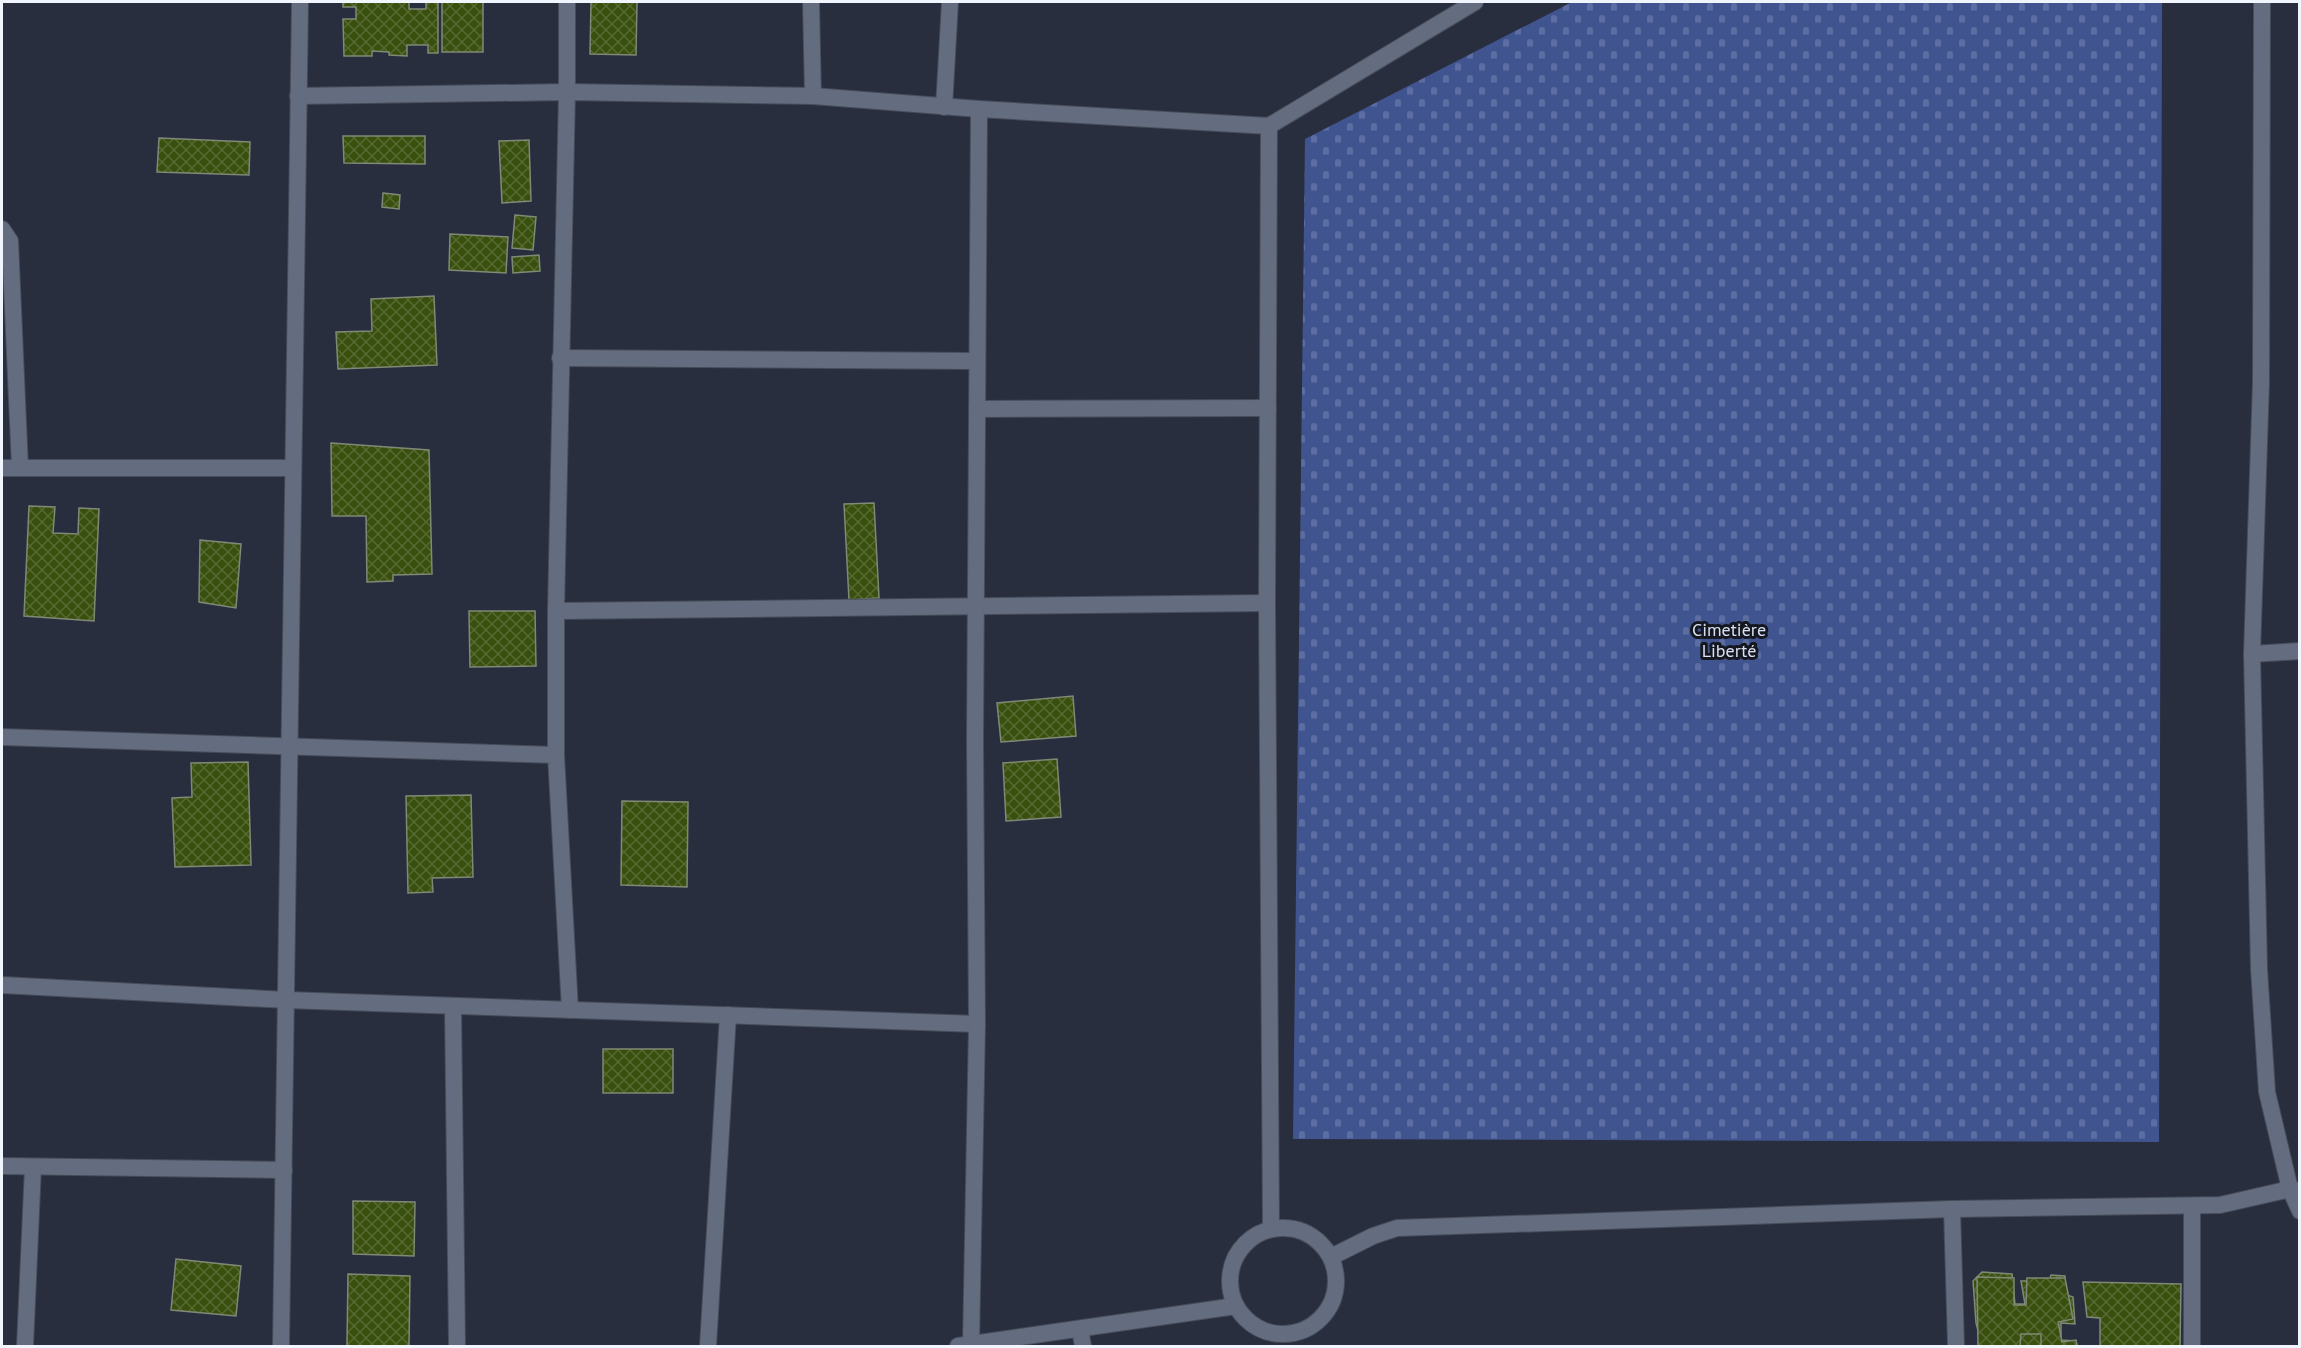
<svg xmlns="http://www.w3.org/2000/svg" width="2301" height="1348" viewBox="0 0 2301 1348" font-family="'PT Sans',sans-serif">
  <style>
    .cemetery { fill: url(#cemetery-stones) }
    .building { fill: url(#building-cross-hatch); stroke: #808976; stroke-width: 1.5 }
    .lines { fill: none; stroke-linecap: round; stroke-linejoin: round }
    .minor-casing { stroke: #474c59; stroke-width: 18 }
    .minor { stroke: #646c7f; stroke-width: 16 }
    .labels { text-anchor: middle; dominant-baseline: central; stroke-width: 6; stroke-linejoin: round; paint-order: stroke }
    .park-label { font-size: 18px; fill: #d8e0f5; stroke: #14171e }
  </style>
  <defs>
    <pattern id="cemetery-stones" width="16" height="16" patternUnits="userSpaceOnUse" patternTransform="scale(1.5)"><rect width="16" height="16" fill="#405490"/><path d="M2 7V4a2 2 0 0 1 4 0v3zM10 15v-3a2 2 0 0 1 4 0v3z" fill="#5c6da1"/></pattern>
    <pattern id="building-cross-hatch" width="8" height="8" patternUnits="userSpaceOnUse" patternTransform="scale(1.5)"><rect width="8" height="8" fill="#394f0e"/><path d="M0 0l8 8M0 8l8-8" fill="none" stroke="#566932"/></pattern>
  </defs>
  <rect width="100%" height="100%" fill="#282e3e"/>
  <path class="cemetery" d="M1572,2h590l-3,1140 -866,-3 12,-1000z"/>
  <g class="building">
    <path d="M343,2h66v7h17v-7h12v51h-10v-8h-21v11l-18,-1v-3l-17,-1v5h-28l-1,-37h13v-12h-13z"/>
    <rect x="442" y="2" width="41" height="50"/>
    <path d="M591,2h46l-1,53 -46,-1z"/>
    <path d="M343,136h82v28l-81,-1z"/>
    <path d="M159,138l91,4 -1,33 -92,-3z"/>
    <path d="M529,140l2,61 -29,2 -3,-62z"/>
    <path d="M383,193l17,2 -1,14 -17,-2z"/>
    <path d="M515,215l21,2 -3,33 -21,-2z"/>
    <path d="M450,234l58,3 -2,36 -57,-3z"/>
    <path d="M539,255l1,16 -27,2 -1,-16z"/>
    <path d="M434,296l3,69 -99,4 -2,-37 36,-1 -1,-32z"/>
    <path d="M331,443l98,7 3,124 -39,1v6l-26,1 -1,-66h-34z"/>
    <path d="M874,503l5,95 -30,2 -5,-96z"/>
    <path d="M29,506l26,1 -2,26 25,1 1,-26 20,1 -5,112 -70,-5z"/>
    <path d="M200,540l41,4 -5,64 -37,-6z"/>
    <path d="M469,611h66l1,55 -66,1z"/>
    <path d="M1073,696l3,40 -75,6 -4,-39z"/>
    <path d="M1057,759l4,58 -55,4 -3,-58z"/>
    <path d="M248,762l3,103 -76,2 -3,-69 20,-1 -1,-34z"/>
    <path d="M471,795l2,82 -41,1 1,14 -25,1 -2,-97z"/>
    <path d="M622,801l66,1 -1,85 -66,-2z"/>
    <rect x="603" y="1049" width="70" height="44"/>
    <path d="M353,1201l62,1 -1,54 -61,-2z"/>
    <path d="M176,1259l65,7 -5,50 -65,-6z"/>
    <path d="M1982,1272l30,2 3,30h10l-4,-23h28l2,-6 14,1 -1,18 9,3 2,27 -14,-1v17l15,1 1,5h-95l-6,-23 -3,-42z"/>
    <path d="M348,1274l62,2 -1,70h-62z"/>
    <path d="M1977,1277l37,1v27h12l1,-27h38l8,41 -15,3 4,20 14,-2 1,6h-36v-12h-20l-1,12h-42z"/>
    <path d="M2083,1282l98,2 -1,62h-80v-28l-13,-1z"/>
  </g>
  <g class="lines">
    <defs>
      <g id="minor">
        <path d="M811,2l2,94"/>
        <path d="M2262,2l-1,380 -9,272 7,315 8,123 23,97 10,2"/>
        <path d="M298,96l269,-4 246,4 166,13 290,17 206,-124"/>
        <path d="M944,107l6,-105"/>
        <path d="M1269,126l-2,477 4,626"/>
        <path d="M2,229l8,12 10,227"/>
        <path d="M560,358l417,3"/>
        <path d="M977,409l291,-1"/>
        <path d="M2,468h291"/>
        <path d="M556,611l711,-8"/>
        <path d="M2252,654l48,-3"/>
        <path d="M2,737l554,18 14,255"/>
        <path d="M556,755v-144l11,-519v-90"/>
        <path d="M2,985l285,15 690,24"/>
        <path d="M453,1006l4,340"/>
        <path d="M2,1166l282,4"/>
        <path d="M2192,1206v140"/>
        <path d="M1952,1209l4,137"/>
        <circle cx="1283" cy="1281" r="53"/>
        <path d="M1331,1257l42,-21 24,-8 555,-19 268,-4 70,-16 10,22"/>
        <path d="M1080,1330l3,16"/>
        <path d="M971,1345l6,-321 -2,-283 4,-632"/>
        <path d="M25,1346l8,-179"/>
        <path d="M281,1346l19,-1344"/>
        <path d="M708,1346l20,-331"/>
        <path d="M958,1346l278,-40"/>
      </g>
    </defs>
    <use href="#minor" class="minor-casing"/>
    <use href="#minor" class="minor"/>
  </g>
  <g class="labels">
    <g class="park-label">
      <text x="1729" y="629">Cimetière<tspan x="1729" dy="21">Liberté</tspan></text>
    </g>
  </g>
  <rect width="2301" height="1348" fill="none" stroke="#f1f5fe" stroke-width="6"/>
</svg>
